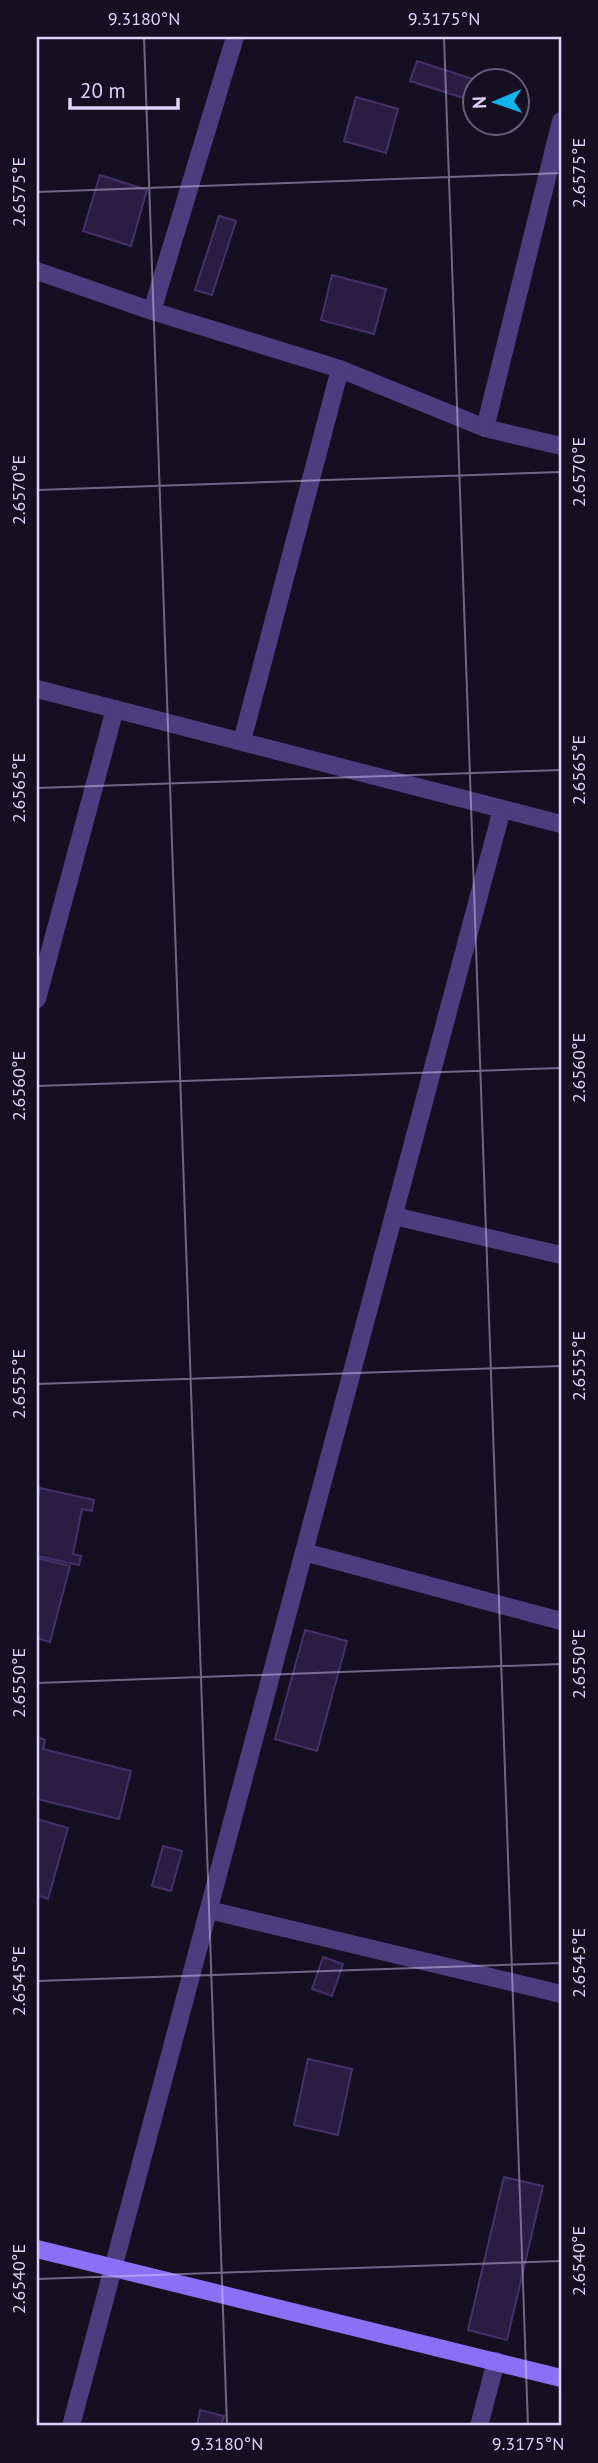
<svg xmlns="http://www.w3.org/2000/svg" width="598" height="2463" viewBox="0 0 598 2463" font-family="'PT Sans',sans-serif">
  <style>
    .building { fill: #2a1d42; stroke: #45306c; stroke-width: 2 }
    .lines { fill: none; stroke-linecap: round; stroke-linejoin: round }
    .street { stroke: #4a3e7e; stroke-width: 18 }
    .secondary { stroke: #8971f5; stroke-width: 18 }
    .ticks { fill: none; stroke: #ded3fc; stroke-width: 2; stroke-opacity: 0.45 }
    .neatline { fill: none; stroke: #ded3fc; stroke-width: 2.5 }
    .ticks-label { font-size: 18px; text-anchor: middle; fill: #ded3fc }
  </style>
  <rect width="100%" height="100%" fill="#150f22"/>
  <g class="building">
    <path d="M417,61l59,19v22l-66,-21z"/>
    <path d="M356,97l42,12 -12,44 -42,-12z"/>
    <path d="M100,175l47,15 -16,56 -48,-15z"/>
    <path d="M219,216l17,5 -24,74 -17,-5z"/>
    <path d="M332,275l54,14 -12,45 -53,-14z"/>
    <path d="M40,1488l54,12 -2,11 -10,-2 -9,45 8,2 -2,9 -42,-9v-55z"/>
    <path d="M37,1558l33,8 -20,76 -13,-4z"/>
    <path d="M305,1630l42,11 -30,110 -42,-12z"/>
    <path d="M37,1737l8,3 -2,9 88,22 -12,48 -82,-20z"/>
    <path d="M37,1819l31,9 -20,71 -11,-4z"/>
    <path d="M163,1846l19,5 -11,40 -19,-5z"/>
    <path d="M323,1957l20,7 -11,32 -20,-7z"/>
    <path d="M308,2059l44,10 -14,66 -44,-10z"/>
    <path d="M504,2177l39,9 -36,154 -39,-10z"/>
    <path d="M200,2410l24,6 -3,9 4,1h-28z"/>
  </g>
  <g class="lines">
    <g class="street">
      <path d="M37,271l115,40 188,58 145,59 76,18"/>
      <path d="M152,311l83,-274"/>
      <path d="M485,428l76,-307"/>
      <path d="M37,689l524,135"/>
      <path d="M242,741l98,-372"/>
      <path d="M37,999l78,-290"/>
      <path d="M394,1216l167,39"/>
      <path d="M304,1552l257,69"/>
      <path d="M209,1910l352,84"/>
      <path d="M71,2426l431,-1617"/>
      <path d="M479,2426l17,-65"/>
    </g>
    <path class="secondary" d="M37,2249l524,129"/>
  </g>
  <path class="ticks" d="M144,37l83,2389M444,37l84,2389M37,192l524,-19M37,490l524,-18M37,788l524,-18M37,1086l524,-18M37,1384l524,-18M37,1683l524,-19M37,1981l524,-18M37,2279l524,-18"/>
  <rect width="598" height="2463" fill="none" stroke="#150f22" stroke-width="77"/>
  <g transform="translate(496 102) rotate(268)"><circle r="33" fill="#150f22" stroke="#655d79" stroke-width="2"/>
  <path d="M0-5L12 26L0 18L-12 26Z" fill="#10b3eb"/>
  <text y="-10" font-size="19" font-weight="bold" text-anchor="middle" fill="#ded3fc">N</text>
  </g>
  <path d="M70 98v10h108v-10" fill="none" stroke="#ded3fc" stroke-width="3.5"/>
  <text x="80" y="98" font-size="21" fill="#ded3fc" stroke="#150f22" stroke-width="5" paint-order="stroke">20 m</text>
  <rect x="38" y="38" width="522" height="2386" class="neatline"/>
  <g class="ticks-label">
    <text x="144" y="25">9.3180°N</text>
    <text x="444" y="25">9.3175°N</text>
    <text transform="translate(579 173) rotate(-90)" y="6">2.6575°E</text>
    <text transform="translate(19 192) rotate(-90)" y="6">2.6575°E</text>
    <text transform="translate(579 472) rotate(-90)" y="6">2.6570°E</text>
    <text transform="translate(19 490) rotate(-90)" y="6">2.6570°E</text>
    <text transform="translate(579 770) rotate(-90)" y="6">2.6565°E</text>
    <text transform="translate(19 788) rotate(-90)" y="6">2.6565°E</text>
    <text transform="translate(579 1068) rotate(-90)" y="6">2.6560°E</text>
    <text transform="translate(19 1086) rotate(-90)" y="6">2.6560°E</text>
    <text transform="translate(579 1366) rotate(-90)" y="6">2.6555°E</text>
    <text transform="translate(19 1384) rotate(-90)" y="6">2.6555°E</text>
    <text transform="translate(579 1664) rotate(-90)" y="6">2.6550°E</text>
    <text transform="translate(19 1683) rotate(-90)" y="6">2.6550°E</text>
    <text transform="translate(579 1963) rotate(-90)" y="6">2.6545°E</text>
    <text transform="translate(19 1981) rotate(-90)" y="6">2.6545°E</text>
    <text transform="translate(579 2261) rotate(-90)" y="6">2.6540°E</text>
    <text transform="translate(19 2279) rotate(-90)" y="6">2.6540°E</text>
    <text x="227" y="2450">9.3180°N</text>
    <text x="528" y="2450">9.3175°N</text>
  </g>
</svg>
